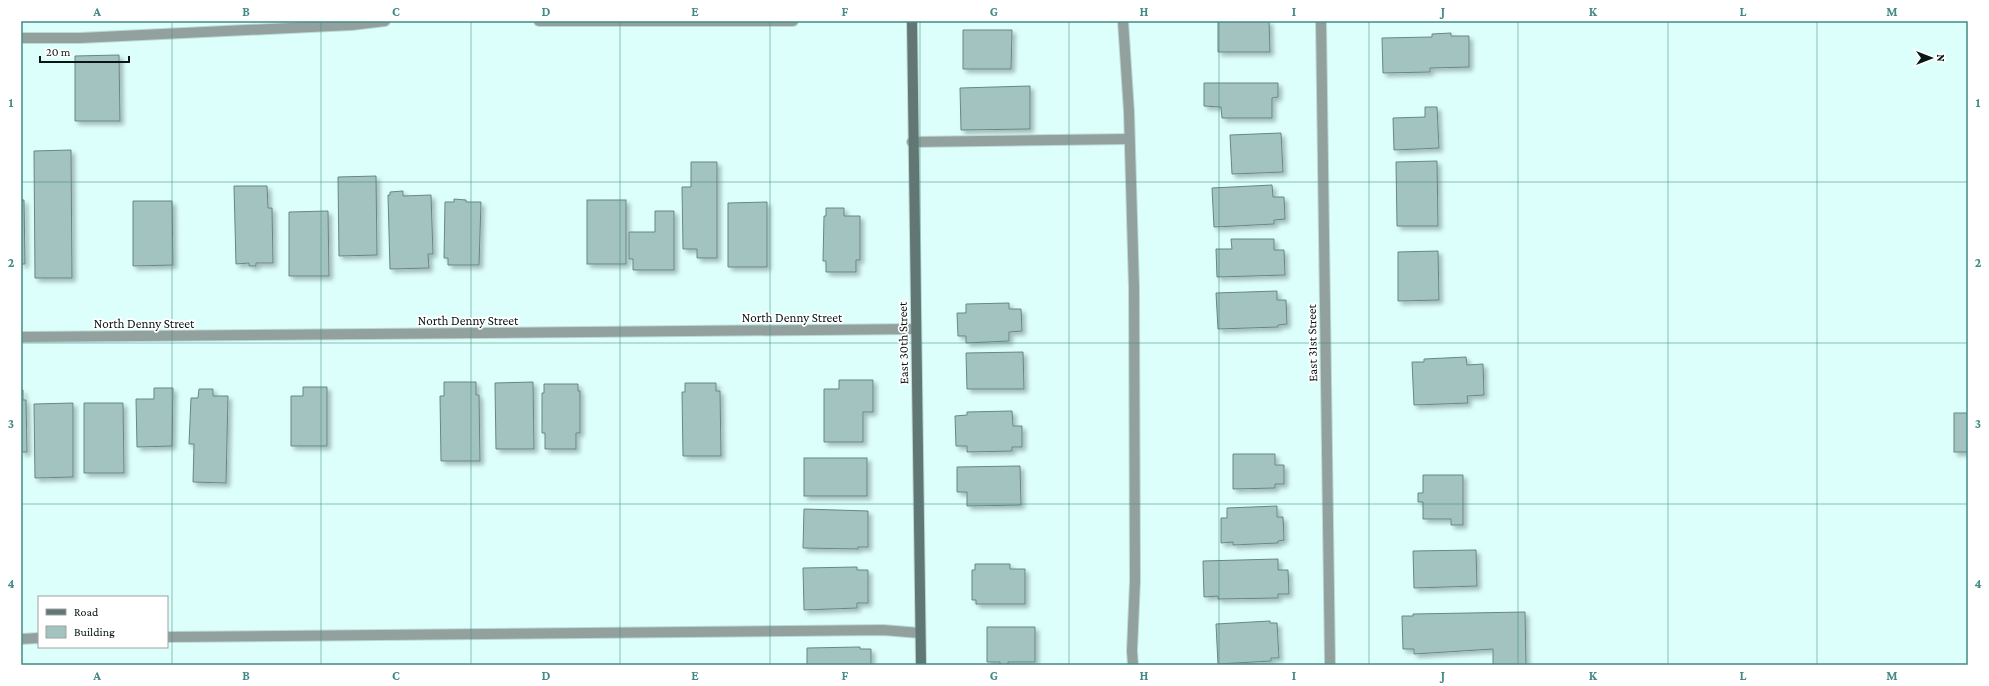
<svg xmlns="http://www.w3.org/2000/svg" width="1989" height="686" viewBox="0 0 1989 686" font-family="'Crimson Pro',serif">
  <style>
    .building { fill: #a2c3c0; stroke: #688784; filter: url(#shadow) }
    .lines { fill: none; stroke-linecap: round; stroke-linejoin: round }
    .service-casing { stroke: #bbdad6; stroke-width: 12 }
    .minor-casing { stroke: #bbdad6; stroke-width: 12 }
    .secondary-casing { stroke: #bbdad6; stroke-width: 12 }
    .service { stroke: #92a09e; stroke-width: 10 }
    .minor { stroke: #92a09e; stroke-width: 10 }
    .secondary { stroke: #627674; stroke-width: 10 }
    .grid { fill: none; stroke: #438a85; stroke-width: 1; stroke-opacity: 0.55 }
    .labels { text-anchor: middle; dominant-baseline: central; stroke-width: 3.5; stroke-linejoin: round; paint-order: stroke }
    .street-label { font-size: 13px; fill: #0a1615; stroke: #fff }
    .neatline { fill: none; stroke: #438a85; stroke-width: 1.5 }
    .grid-label { font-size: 13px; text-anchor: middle; font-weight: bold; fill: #438a85 }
  </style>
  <defs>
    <filter id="shadow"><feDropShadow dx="3.5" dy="3.5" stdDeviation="2" flood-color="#0004"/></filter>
  </defs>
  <rect width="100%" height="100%" fill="#ddfffb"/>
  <g class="building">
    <path d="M1218,21h51l1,31h-52z"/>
    <path d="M963,30h49l-1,39h-48z"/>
    <path d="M1451,33v3h18v31l-39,1v4l-47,1 -1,-35 50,-1v-3z"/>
    <path d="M119,55l1,66h-45v-65z"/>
    <path d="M1204,83h74v14l-6,1v20h-50l-1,-11 -17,-1z"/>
    <path d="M1030,86v43l-69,1 -1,-42z"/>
    <path d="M1425,107h12l2,41 -45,2 -1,-32 32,-1z"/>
    <path d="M1281,133l2,39 -51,2 -2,-39z"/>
    <path d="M71,150l1,128h-37l-1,-127z"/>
    <path d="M1437,161l1,65h-41l-1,-64z"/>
    <path d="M691,162h26v96h-20v-9h-14l-1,-62h9z"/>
    <path d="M376,176l1,79 -38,1 -1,-79z"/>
    <path d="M1272,185l1,12h11l1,22 -11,1v4l-60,3 -2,-39z"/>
    <path d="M234,186h33l1,22h4l1,55h-17v3h-7v-3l-13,1z"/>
    <path d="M403,191v5l28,-1 2,59h-5l1,14 -39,1 -2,-74h2v-3z"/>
    <path d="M454,199l12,1v2h15l-2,63h-31v-7h-4l1,-56h9z"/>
    <path d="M21,200h3l1,64h-4z"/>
    <rect x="587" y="200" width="39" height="64"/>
    <path d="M133,201h39l1,64 -40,1z"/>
    <path d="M767,202v65h-39v-64z"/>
    <path d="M826,208h18v8h16v44h-4v12h-30v-11h-3l1,-45h2z"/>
    <path d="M328,211l1,65h-40v-64z"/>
    <path d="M655,211h19v59h-41v-11h-4v-27h26z"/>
    <path d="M1231,239h43v11h10l1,25 -68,2 -1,-28h16z"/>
    <path d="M1438,251l1,49 -41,1v-49z"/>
    <path d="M1277,291v9h9l1,24 -9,1v2l-60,2 -2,-36z"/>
    <path d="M1009,303v6h12l1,22 -13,1v9l-43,2v-7h-8l-1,-23h9v-9z"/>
    <path d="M1023,352l1,37h-57l-1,-36z"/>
    <path d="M1466,357l1,8 16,-1 1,31 -17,1 1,7 -54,2 -2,-43h12v-3z"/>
    <path d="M839,380h34v32h-10v30h-39v-53h15z"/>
    <path d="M444,382h32v13h3l1,66h-39l-1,-65h4z"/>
    <path d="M533,382l1,67h-38l-1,-66z"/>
    <path d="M685,383h31v8h4l1,65h-38l-1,-64h3z"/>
    <path d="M544,384h34v7h2v42h-4v16h-31v-16h-3v-40h2z"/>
    <path d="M303,387h24v59h-36v-50h12z"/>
    <path d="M154,388h19l-1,58 -35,1 -1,-48h18z"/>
    <path d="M199,389h14v7h15l-2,87 -33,-1 1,-38h-5l2,-46h7z"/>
    <path d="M21,390h2v10h3l1,52h-6z"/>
    <path d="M73,403v74l-38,1 -1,-74z"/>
    <path d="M84,403h39l1,70h-40z"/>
    <path d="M1012,411l1,15h9v21h-10v4l-45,1v-6h-11l-1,-30 12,-1v-3z"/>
    <rect x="1954" y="413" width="14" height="39"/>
    <path d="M1233,454h42v11h9v19h-9v4l-42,1z"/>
    <rect x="804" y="458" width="63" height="38"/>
    <path d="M1020,466l1,39 -54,1v-14h-10v-25z"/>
    <path d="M1423,475h40v50h-12v-6h-28v-17h-5v-9h5z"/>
    <path d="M1277,506v11h6l1,23 -6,1v2l-45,2v-3l-12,1v-25h6v-10z"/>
    <path d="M804,509l64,2v36h-10v2l-55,-1z"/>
    <path d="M1476,550l1,36 -63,2 -1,-37z"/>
    <path d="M1278,559v11h10l1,24h-11v4l-60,1v-3l-14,1 -1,-36z"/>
    <path d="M975,564h35v5h15v35h-49v-4h-4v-30h3z"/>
    <path d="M857,567v3h11v33h-11v5l-53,2 -1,-42z"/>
    <path d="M1525,612l1,53h-33v-16l-79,5v-5h-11l-1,-33h11v-2z"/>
    <path d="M1270,621v2h7l2,35h-8v3l-53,3 -2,-40z"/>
    <path d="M987,627h48v35h-27v3h-8v-3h-13z"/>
    <path d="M860,647v2h11v16h-64v-17z"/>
  </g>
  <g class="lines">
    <defs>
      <g id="service">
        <path d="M539,21h254"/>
        <path d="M1123,21l6,91 5,176 1,293 -3,70 1,14"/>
        <path d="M21,38h59l272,-13 33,-4"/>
        <path d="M912,142l217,-3"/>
        <path d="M167,637l716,-7 37,3"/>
        <path d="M21,639l18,-1"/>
      </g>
      <g id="minor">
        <path d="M1321,21l9,644"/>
        <path d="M21,337l895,-8"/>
      </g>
      <path id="secondary" d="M912,21l9,644"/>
    </defs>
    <use href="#service" class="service-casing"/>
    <use href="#minor" class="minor-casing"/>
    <use href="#secondary" class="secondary-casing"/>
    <use href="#service" class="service"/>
    <use href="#minor" class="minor"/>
    <use href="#secondary" class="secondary"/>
  </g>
  <path class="grid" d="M172,21v644M321,21v644M471,21v644M620,21v644M770,21v644M920,21v644M1069,21v644M1219,21v644M1369,21v644M1518,21v644M1668,21v644M1817,21v644M21,182h1947M21,343h1947M21,504h1947"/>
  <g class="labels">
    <g class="street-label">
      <text x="792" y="317">North Denny Street</text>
      <text x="468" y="320">North Denny Street</text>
      <text x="144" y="323">North Denny Street</text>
      <text transform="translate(903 343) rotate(-91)">East 30th Street</text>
      <text transform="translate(1312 343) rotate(-91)">East 31st Street</text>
    </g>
  </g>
  <rect width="1989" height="686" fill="none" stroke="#ffffff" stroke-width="44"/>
  <rect x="38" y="596" width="130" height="52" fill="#ffffff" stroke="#9da2a1"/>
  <rect x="46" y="609" width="20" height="6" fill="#627674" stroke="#9da2a1"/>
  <text x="74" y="616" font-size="12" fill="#0a1615">Road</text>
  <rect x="46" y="626" width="20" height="12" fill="#a2c3c0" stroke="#9da2a1"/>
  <text x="74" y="636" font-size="12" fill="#0a1615">Building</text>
  <g transform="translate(1931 58) rotate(90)" stroke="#ffffff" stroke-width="3" paint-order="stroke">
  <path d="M0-3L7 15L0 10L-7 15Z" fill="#0a1615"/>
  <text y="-6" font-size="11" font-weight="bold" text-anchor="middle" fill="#0a1615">N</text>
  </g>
  <path d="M40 56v6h89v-6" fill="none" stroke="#0a1615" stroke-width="2"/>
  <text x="46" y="56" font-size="12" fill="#0a1615" stroke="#ffffff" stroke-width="3" paint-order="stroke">20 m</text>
  <rect x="22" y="22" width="1945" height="642" class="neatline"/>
  <g class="grid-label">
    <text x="97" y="16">A</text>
    <text x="246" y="16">B</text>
    <text x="396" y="16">C</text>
    <text x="546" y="16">D</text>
    <text x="695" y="16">E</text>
    <text x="845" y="16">F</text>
    <text x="994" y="16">G</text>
    <text x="1144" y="16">H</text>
    <text x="1294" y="16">I</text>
    <text x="1443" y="16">J</text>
    <text x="1593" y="16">K</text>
    <text x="1743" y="16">L</text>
    <text x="1892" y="16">M</text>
    <text x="11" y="107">1</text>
    <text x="1978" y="107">1</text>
    <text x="11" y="267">2</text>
    <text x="1978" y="267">2</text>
    <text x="11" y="428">3</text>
    <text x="1978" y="428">3</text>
    <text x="11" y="588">4</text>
    <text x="1978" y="588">4</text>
    <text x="97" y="680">A</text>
    <text x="246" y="680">B</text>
    <text x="396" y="680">C</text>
    <text x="546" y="680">D</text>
    <text x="695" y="680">E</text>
    <text x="845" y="680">F</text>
    <text x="994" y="680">G</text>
    <text x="1144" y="680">H</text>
    <text x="1294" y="680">I</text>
    <text x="1443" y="680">J</text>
    <text x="1593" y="680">K</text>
    <text x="1743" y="680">L</text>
    <text x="1892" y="680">M</text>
  </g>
</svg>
